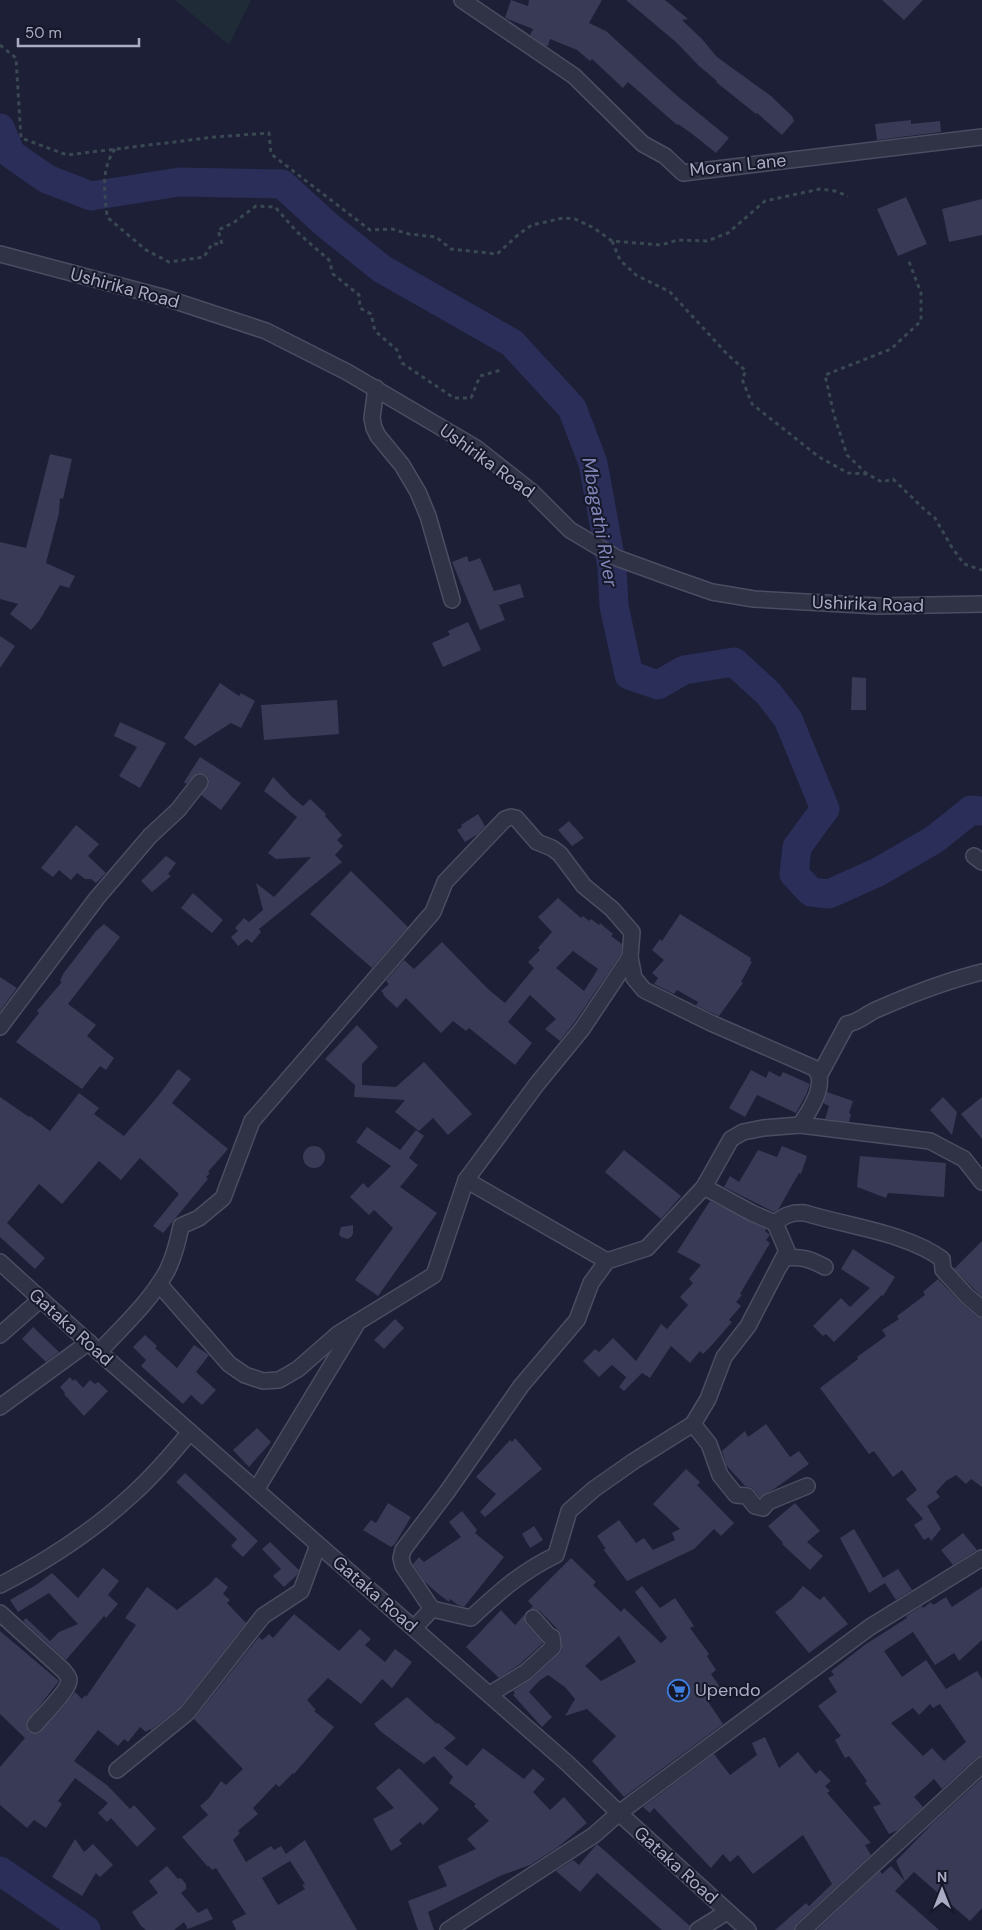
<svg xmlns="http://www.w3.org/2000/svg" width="982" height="1930" viewBox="0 0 982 1930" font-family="'DM Sans',sans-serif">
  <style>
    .green { fill: #1f2c37 }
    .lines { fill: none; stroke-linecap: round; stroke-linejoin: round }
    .river { stroke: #2a2e58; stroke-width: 29 }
    .building { fill: #383a56; fill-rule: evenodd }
    .minor-casing { stroke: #4b4d62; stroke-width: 18 }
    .path { stroke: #394852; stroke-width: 3; stroke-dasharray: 4 4; stroke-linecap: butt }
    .minor { stroke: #303246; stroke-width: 15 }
    .labels { text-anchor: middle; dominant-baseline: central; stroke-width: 4; stroke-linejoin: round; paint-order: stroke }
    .street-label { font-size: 18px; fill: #aaabc4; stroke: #16182a }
    .poi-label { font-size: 18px; fill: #aaabc4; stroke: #16182a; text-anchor: start }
    .water-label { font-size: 19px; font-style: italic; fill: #8085b8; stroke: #16182a }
  </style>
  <rect width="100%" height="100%" fill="#1d1f36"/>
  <path class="green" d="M175,0h76l-22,45z"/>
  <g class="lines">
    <g class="river">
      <path d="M0,128l11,26 36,25 44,17 88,-14 103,2 45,41 55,44 130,74 60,65 21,55 19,104 2,39 15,69 29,10 26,-15 50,-8 34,31 20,26 37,90 -28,38 -3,27 17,18 18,2 49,-22 57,-33 36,-29 11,1"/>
      <path d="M0,1871l86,59"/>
    </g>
  </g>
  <g class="building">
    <path d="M511,0l17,6 1,-6h73l-13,23 17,8 69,63 54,44 -13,15 -25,-20 -13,-9 -1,1 -49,-43 -5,6 -31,-29 -2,2 -13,-11 -27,-11 -2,7 -4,-1 -14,-10 3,-6 -28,-11z"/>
    <path d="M626,0h39l23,19 -6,1 20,19 15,18 54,39 21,20 2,5 -12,14 -25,-22 -1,1 -40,-32 1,-1 -18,-15 -22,-23z"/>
    <path d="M882,0h41l-19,20z"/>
    <path d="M911,120v4l29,-3 1,11 -64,8 -2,-16z"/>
    <path d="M906,197l21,47 -29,12 -21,-47z"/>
    <path d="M982,199v36l-33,7 -7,-33z"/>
    <path d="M50,454l22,5 -9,40 -3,-1 -1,15 -13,50 29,13 -6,12 -9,-3 -21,36 -8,9 -21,-16 8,-10 -18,-5v-57l26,6z"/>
    <path d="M467,556l2,6 11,-4 14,33 26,-7 4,13 -25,8 6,15 -25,10 -28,-68z"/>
    <path d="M468,622l13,28 -38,17 -11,-24 18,-8 -2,-4z"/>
    <path d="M0,636l15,10 -15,22z"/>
    <path d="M852,677l14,1v32h-15z"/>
    <path d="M220,683l19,13 2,-3 14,8 -14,27 -10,-5 -36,23 -11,-8z"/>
    <path d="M337,700l2,34 -75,6 -3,-35z"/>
    <path d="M120,722l46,21 -26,45 -21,-12 18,-29 -23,-11z"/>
    <path d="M200,757l41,26 -20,27 -20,-15 8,-11v-5l-4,-5 -8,-1 -11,11 -2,-2z"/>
    <path d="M273,777l19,20 11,9 7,-7 16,15 -1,2 17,19 -5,5 6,6 -8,9 7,7 -83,67 2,3 -9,11 -5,-4 -9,7 -7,-9 7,-6 -3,-3 9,-10 5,4 14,-12 -7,-27 18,14 37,-40 -35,2 -8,-6 29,-36 -33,-26z"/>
    <path d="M478,814l7,12 -7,8 -13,8 -8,-12 5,-3 -1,-2z"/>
    <path d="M569,821l15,17 -12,8 -14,-16z"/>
    <path d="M76,825l23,19 -11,12 18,17 -10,10 -5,-4h-6l-8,-6 -6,7 -12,-10 -6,7 -12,-9z"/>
    <path d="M166,856l10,7 -8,11 3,2 -19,16 -11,-11z"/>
    <path d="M351,871l57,56 -36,41 -62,-54z"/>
    <path d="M193,893l30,27 -11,13 -31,-25z"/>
    <path d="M558,898l23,20 2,-2 6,5 2,-2 8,6 1,-2 13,11 -2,2 11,8 -1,10 -47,69 -14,18 -15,-12 11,-10 -26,-24 -22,27 24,21 -17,22 -46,-37 -3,3 -13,-10 -12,12 -35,-35 -9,10 -14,-13 1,-1 -3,-3 8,-7 -3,-3 18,-21 10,9 28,-27 46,47 17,14 29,-35 -6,-6 12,-12 -2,-2 14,-16 -14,-15zM573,951l25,18 -14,22 -28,-23z"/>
    <path d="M680,914l71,44 -1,3 2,1 -11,20 2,1 -24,33 -22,-10 -1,-1 2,-3 -21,-12 -3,4 -20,-10 4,-6 -6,-5 12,-13 -12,-10 8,-11 2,2z"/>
    <path d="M104,924l16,13 -52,67 28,21 -9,11 27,22 -8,12 -6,-4 -18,23 -66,-47 23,-29 -2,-2 25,-29 -2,-1 3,-7 23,-30 10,-13z"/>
    <path d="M0,977l17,11 -17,23z"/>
    <path d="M357,1025l21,22 -16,17v21l34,2 28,-25 48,52 -24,21 -15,-17 -14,13 -24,-19 10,-12 -51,-3 1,-12 -30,-26z"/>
    <path d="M178,1069l13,10 -19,24 56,46 -20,23 2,1 -4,4 2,2 -45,54 -10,-7 26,-32 -39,-36 -19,22 -22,-19 -37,43 -23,-20 -32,39 38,35 -10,11 -35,-32v-140l29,20 1,-1 20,15 29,-38 20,15 -5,6 30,22 35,-41z"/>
    <path d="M751,1070l15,8 3,-7 11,6 3,-5 27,12 -4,11 -10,18 -39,-18 -12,22 -16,-9z"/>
    <path d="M827,1092l26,9 -4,12 2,1 -2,8 -24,-3 4,-13 -6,-3z"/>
    <path d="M943,1097l14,15 -5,23 -22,-25z"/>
    <path d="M982,1097v42l-21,-25z"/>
    <path d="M367,1127l33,23 16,-20 8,6 -15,22 9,7 -18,22 37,26 -59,83 -23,-16 38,-52 -19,-18 -5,5 -19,-18 13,-14 5,5 23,-22 -35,-24z"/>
    <circle cx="314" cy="1157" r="11"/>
    <path d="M782,1146l25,10 -6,18 -2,-1 -21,37 -4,2 -50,-25 6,-11 9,6 19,-32 19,7z"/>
    <path d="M624,1150l57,46 -20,23 -56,-47z"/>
    <path d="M860,1156l86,7 -2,34 -56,-4 -2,5 -29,-11z"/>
    <path d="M710,1201l56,28 -1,2 5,4 -4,5 4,3 -30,51 2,1 -6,7 5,4 -12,14 3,2 -21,24 -8,8 -3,-3 -10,12 -19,-17 -21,32 -8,-5 -18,18 -5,-4 8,-11 -1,1 -14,-12 -13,12 -16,-16 12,-12 4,3 14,-14 23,23 25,-37 6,5 21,-24 -8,-8 13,-14 -4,-4 12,-14 -24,-13z"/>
    <path d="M353,1225v9l-2,3 -3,2 -7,-2 -2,-3 2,-7z"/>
    <path d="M982,1241v56l-28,-28z"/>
    <path d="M853,1249l42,28 -12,19 -1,-1 -48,47 -8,-8 -3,2 -10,-10 28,-28 9,9 20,-19 -29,-19z"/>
    <path d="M938,1279l23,24 15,13 6,2v169l-11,-8 -5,5 -10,-9 -10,6 -10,11 4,5 -13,9 14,23 -10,12 -2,-4 -5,3 -10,-15 9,-6 -17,-20 11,-9 -15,-20 -9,7 -19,-26 -5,3 -49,-66 38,-29 -1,-2 29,-21 -4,-6 17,-11 -2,-3 28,-21 -2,-3z"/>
    <path d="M395,1319l9,9 -20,21 -10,-9z"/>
    <path d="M33,1327l26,25 -13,10 -24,-23z"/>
    <path d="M145,1335l12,11 -2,2 22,20 17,-23 15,10 -13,17 20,18 -14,15 -11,-10 -8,9 -42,-38 5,-6 -13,-13z"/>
    <path d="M70,1377l3,4 2,-2 8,9 7,-8 5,4 3,-2 10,9 -24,25 -20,-22 1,-1 -5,-6z"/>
    <path d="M766,1424l24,33 9,-6 10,13 -35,25 -14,8 -8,-9 -7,-2 -19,-21 -4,-14 23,-20 3,6z"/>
    <path d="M257,1428l14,14 -22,25 -16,-17z"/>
    <path d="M515,1438l27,31 -57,48 -5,-5 16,-18 -20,-17 34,-37 2,2z"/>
    <path d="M686,1469l14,13 -3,3 37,38 -13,13 -7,-7 -20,20 -67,32 -24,-32h3l-9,-13 22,-16 17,23 8,-5 9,12 22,-10 -3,-7 8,-4 -27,-25z"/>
    <path d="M185,1473l73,68 -15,16 -12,-11 6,-7 -61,-57z"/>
    <path d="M388,1503l23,14 -16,27 -4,3 -28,-17 8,-10 5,3z"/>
    <path d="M795,1503l25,28 -13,11 16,14 -13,14 -28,-26 1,-1 -15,-17z"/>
    <path d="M462,1511l15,19 -2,3 29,24 -40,50 -6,-2 -8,-6 -1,3 -13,-10 -12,-11 -11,-17 6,-7 5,5 37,-25 -12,-15z"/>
    <path d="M534,1526l9,14 -13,8 -8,-14z"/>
    <path d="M854,1529l29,49 15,-9 14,21 -16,10 -11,-17 -16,10 -29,-55z"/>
    <path d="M963,1533l14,17 -24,15 -12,-15z"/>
    <path d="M270,1542l29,28 -2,5 -13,12 -11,-11 8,-7 -19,-20z"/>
    <path d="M571,1558l25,24 -3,3 28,27 3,-4 37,35 6,-5 -32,-46 7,-6 18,22 15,-10 19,28 -4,2 19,26 -2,2 9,14 -5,4 11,16 -15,10 16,24 -99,73 -32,-36 24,-25 -29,-27 -22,7 10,-17 -10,-12 -17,-12 -9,6 -10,11 23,25 -10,10 -29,-32 2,-2 -2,-2 19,-12 30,-28 -2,-19 -20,-21 -5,-2h-5l3,-3 -5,-5zM619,1636l17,26 -35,19 -16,-15z"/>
    <path d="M103,1568l16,13 -11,14 10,9 -12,14 -2,-2 -38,44 -43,-39 3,-3 24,23 9,-9 19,-8 -29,-31 -31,19 -8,-12 26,-15 16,-12 26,25z"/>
    <path d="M216,1577l12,10 -5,7 7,6 -3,3 19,20 -65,83 -30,24 -1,-1 -4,3 -6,-5 -12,15 -4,-3 -6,7 -20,-16 -24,31 34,25 22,23 4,-4 22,24 -19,18 -26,-29 -4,4 -9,-9 10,-10 -33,-25 -17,23 4,3 -16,24 -12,-8 -7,8 -27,-23v-38l25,-29 -25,-24v-83l59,50 -33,42 3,9 9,2 24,-25 13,-17 7,7 3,-4 1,2 50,-72 -11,-7 22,-31 30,23 33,-26z"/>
    <path d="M803,1586l17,14 4,-4 24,28 -39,29 -34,-41 17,-13z"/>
    <path d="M982,1587v53l-23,21 -5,-8 -19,12 -22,-33 -29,19 18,26 24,-17 20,29 31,-18 5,8v77l-6,2 -34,31 -8,-10 -20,18 9,10 -25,23 -9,4 -16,-27 8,-3 -16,-21 2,-2 -18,-25 -4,2 -10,-18 6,-4 -23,-30 19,-14 -9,-14 6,-3 -3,-4 35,-27 33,-21 8,-5 -1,-2 16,-10 1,2 8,-6 2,3 13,-8 6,10zM930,1704l3,4 7,-4 26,38 -22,19 -12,-13 -9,8 -32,-33 22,-15 6,7z"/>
    <path d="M501,1610l14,15 9,-10 2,9 17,19 -23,21 -21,14 -33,-31z"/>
    <path d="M294,1614l45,37 21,-22 11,10 -6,6 20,17 10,-13 17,13 -20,26 -10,-9 -21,25 -33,-26 -21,22 9,10 -2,1 20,16 -40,47 -1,-1 -14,14 -3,-3 -23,24 5,6 -18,15 -2,2 2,2 -7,7 13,22 25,-16 3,4 7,-4 5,8 19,-14 52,90h-121l-4,-9 14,-7 -30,-46 -4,2 -3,-4 -1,1 -26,-30 26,-22 -8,-9 9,-8 12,-17 5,4 17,-16 -49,-50 65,-82 3,3 7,-6 4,4zM290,1861l15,23 -3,1 3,4 -27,16 -16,-27z"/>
    <path d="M407,1697l30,27 1,-1 18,15 -12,10 23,18 16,-18 41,31 9,-10 12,10 -12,13 17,18 14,-13 23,26 -29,24 -28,18 -30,11 -72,36 6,18h-16l-10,-29 39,-15 -9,-20 38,-17 -9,-10 22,-18 -15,-15 2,-2 -27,-21 4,-6 -19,-21 -10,8 -44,-33 -6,-7z"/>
    <path d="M765,1737l14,31 19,-16 18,22 4,-4 11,11 -6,5 5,5 -3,2 44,50 -6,2 6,10 -74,68 -3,7h-19l31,-27 3,3 23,-22 -29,-49 -50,39 -15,-19 -8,7 -7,-8 -12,14 -57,-60 -4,5 -7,-6 71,-53 16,21 27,-20 -5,-12z"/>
    <path d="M399,1768l40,41 -16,16 -3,-3 -21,18 3,4 -11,7 -18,-32 21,-11 -18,-20z"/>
    <path d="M982,1778v130l-12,13 -56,-49 -9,9 -9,-20 36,-37z"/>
    <path d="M75,1839l9,13 9,-8 20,21 -13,12 -4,-4 -14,23 -30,-19z"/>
    <path d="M597,1844l93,82 -1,4h-27l-65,-57 -17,19 -24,-21 17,-11 6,5z"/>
    <path d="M167,1866l11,13 3,-1 5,6v5l-5,4 17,20 9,-5 6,11 -25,10 -4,-7 -10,8h-28l-5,-4 -9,-14 26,-19 -9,-12z"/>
    <path d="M891,1866l14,15 -10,10 44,39h-122l63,-59 2,3z"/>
  </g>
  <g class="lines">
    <defs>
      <g id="minor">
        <path d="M462,0l112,76 69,68 22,12 18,17 299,-36"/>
        <path d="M0,254l166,44 100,33 81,41 129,76 56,44 38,38 47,28 55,20 40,14 42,7 124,7 104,-2"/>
        <path d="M376,388l-4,30 2,10 4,8 24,29 16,27 10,24 24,84"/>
        <path d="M974,856l8,6"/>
        <path d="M0,1027l97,-129 53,-62 28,-26 22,-28"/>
        <path d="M819,1076l28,-52c13,-2 20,-11 31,-15 34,-15 68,-28 104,-37"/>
        <path d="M466,1180l141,81"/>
        <path d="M704,1187l27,-48 12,-7 20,-4 37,-3 130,16 34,18 18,23"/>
        <path d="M0,1262l99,90 468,411 52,50 129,117"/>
        <path d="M780,1265l4,-7c17,-2 26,1 41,9"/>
        <path d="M159,1284l70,80 16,11 18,6 16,-1 19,-11 40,-35 96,-59 32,-95 71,-96 45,-55 48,-72"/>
        <path d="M0,1335l41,-36"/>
        <path d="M99,1352c23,-25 51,-50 68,-81 7,-14 11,-30 14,-45l18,-8 24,-20 29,-77 181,-209 12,-30 60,-63 6,-2 5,1 21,24 15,6 8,6 24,32 28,23 20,23 -2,25 4,21 10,12 67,33 103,45c15,14 -5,44 -14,57"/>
        <path d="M0,1407l89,-65"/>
        <path d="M693,1424l16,20 11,31 16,20 11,1 8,10 8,2 5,-6 39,-16"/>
        <path d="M256,1490l100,-165"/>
        <path d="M0,1585c47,-24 94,-55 133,-91 21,-19 39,-40 57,-62"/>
        <path d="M432,1609l-29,-43 -2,-8 2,-8 44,-58 74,-106 56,-66 14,-37 16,-22 40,-13 57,-61 48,26 23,10c10,-8 17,-11 30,-10 42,13 102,20 137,46l1,11 24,26 15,13"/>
        <path d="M0,1613l63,57c2,3 6,6 6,10 0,11 -27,36 -34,45"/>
        <path d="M414,1628l18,-19 39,9c29,-27 50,-46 85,-63l13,-44 25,-22 40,-28 59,-37 15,-25 16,-42 24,-31 39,-75 -12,-28"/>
        <path d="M490,1694l36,-22 27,-25 -1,-10 -3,-1 -16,-18"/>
        <path d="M117,1770l70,-57 76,-97 38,-25 17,-46"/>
        <path d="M448,1930l146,-95 25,-22 251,-186 112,-69"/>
        <path d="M698,1930l29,-18"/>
        <path d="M803,1930l179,-165"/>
      </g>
    </defs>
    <use href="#minor" class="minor-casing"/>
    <g class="path">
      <path d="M0,45l16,13 5,80 46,17 148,-18 54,-4 2,21 99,76 22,-1 17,5 27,3 15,12 46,5 22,-20 13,-9 31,-7 12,1 19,9 18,13 49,4 17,-5 29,1 21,-8 37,-32 55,-12 15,2 13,5"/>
      <path d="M115,149c-15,22 -10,43 -8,68l39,33 23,12 35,-5 8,-13h10l-4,-14 15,-7 23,-17 19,1 22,25 32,28 4,14 26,21 1,13 11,6 4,17 22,19 5,13 52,35h17l9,-22 21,-6"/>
      <path d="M612,241l8,19 16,15 34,17 58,63 18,16 -4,8 10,25 67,53 29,16 19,1 15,8 11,-3 32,31 10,8 16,28 13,18 18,6"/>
      <path d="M867,474l-20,-19 -13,-40 -9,-40 66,-26 30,-28v-28l-13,-34"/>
    </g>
    <use href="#minor" class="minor"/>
  </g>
  <defs>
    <symbol id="supermarket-ring" viewBox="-11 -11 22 22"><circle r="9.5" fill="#16182a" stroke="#3f7fe0" stroke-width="1.5"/><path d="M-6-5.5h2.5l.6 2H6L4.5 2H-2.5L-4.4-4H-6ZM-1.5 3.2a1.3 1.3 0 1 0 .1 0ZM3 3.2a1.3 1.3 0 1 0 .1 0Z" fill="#3f7fe0"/></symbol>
  </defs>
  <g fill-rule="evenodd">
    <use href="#supermarket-ring" x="666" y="1678" width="25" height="25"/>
  </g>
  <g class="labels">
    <g class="street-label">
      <text transform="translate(738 165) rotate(-6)">Moran Lane</text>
      <text transform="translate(125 288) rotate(15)">Ushirika Road</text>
      <text transform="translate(487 461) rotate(36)">Ushirika Road</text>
      <text transform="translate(868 604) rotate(2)">Ushirika Road</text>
      <text transform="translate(71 1327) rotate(42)">Gataka Road</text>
      <text transform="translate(375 1594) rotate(41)">Gataka Road</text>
      <text transform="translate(676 1865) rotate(42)">Gataka Road</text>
    </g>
    <g class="poi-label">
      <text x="695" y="1690">Upendo</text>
    </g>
    <g class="water-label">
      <text transform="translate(600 522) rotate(80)">Mbagathi River</text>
    </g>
  </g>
  <g transform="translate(942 1890)" stroke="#16182a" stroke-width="4" paint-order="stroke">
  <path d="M0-4L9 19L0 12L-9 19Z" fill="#aaabc4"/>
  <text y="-8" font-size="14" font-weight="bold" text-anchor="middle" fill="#aaabc4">N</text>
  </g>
  <path d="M18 38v8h121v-8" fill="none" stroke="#aaabc4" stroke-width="2.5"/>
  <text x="25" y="38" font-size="15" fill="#aaabc4" stroke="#16182a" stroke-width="4" paint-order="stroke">50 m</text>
</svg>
